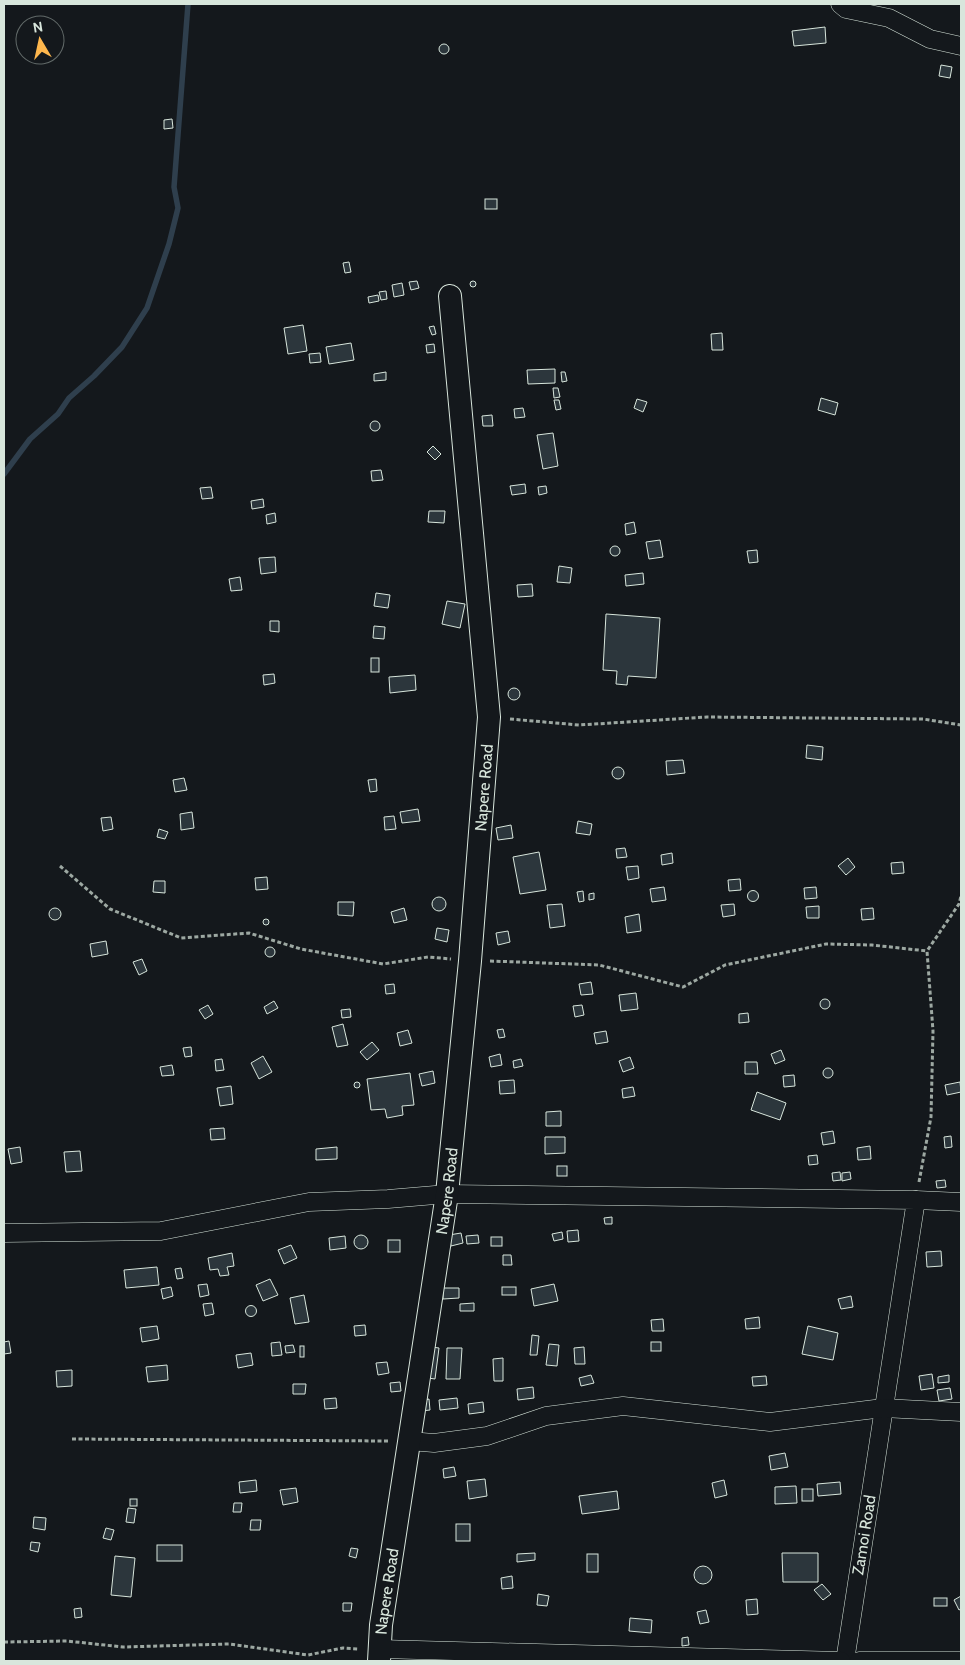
<svg xmlns="http://www.w3.org/2000/svg" width="965" height="1665" viewBox="0 0 965 1665" font-family="Cabin,sans-serif">
  <style>
    .lines { fill: none; stroke-linecap: round; stroke-linejoin: round }
    .stream { stroke: #2f3f4d; stroke-width: 5.5 }
    .building { fill: #2c363c; stroke: #d8e6dc }
    .minor-casing { stroke: #d8e6dc; stroke-width: 19 }
    .tertiary-casing { stroke: #d8e6dc; stroke-width: 24 }
    .path { stroke: #9da8a2; stroke-width: 3; stroke-dasharray: 4 2.5; stroke-linecap: butt }
    .minor { stroke: #14181c; stroke-width: 18 }
    .tertiary { stroke: #14181c; stroke-width: 22 }
    .labels { text-anchor: middle; dominant-baseline: central; stroke-width: 4; stroke-linejoin: round; paint-order: stroke }
    .street-label { font-size: 16px; fill: #d8e6dc; stroke: #14181c }
  </style>
  <rect width="100%" height="100%" fill="#14181c"/>
  <g class="lines">
    <path class="stream" d="M4,474l26,-35 28,-25 11,-16 25,-22 28,-29 25,-39 22,-64 9,-36 -4,-21 14,-183"/>
  </g>
  <g class="building">
    <path d="M825,27l1,16 -32,3 -2,-15z"/>
    <circle cx="444" cy="49" r="5"/>
    <path d="M941,65l11,2 -2,11 -11,-2z"/>
    <path d="M172,119l1,9 -9,1v-9z"/>
    <rect x="485" y="199" width="12" height="10"/>
    <path d="M349,262l2,10 -6,1 -2,-10z"/>
    <circle cx="473" cy="284" r="3"/>
    <path d="M417,281l2,7 -8,2 -2,-8z"/>
    <path d="M402,283l2,12 -10,2 -2,-12z"/>
    <path d="M386,291l1,8 -6,1 -2,-8z"/>
    <path d="M378,295l1,6 -10,2 -1,-6z"/>
    <path d="M303,325l4,26 -19,3 -4,-26z"/>
    <path d="M434,326l2,8 -4,1 -3,-8z"/>
    <path d="M722,333l1,17h-11l-1,-16z"/>
    <path d="M351,343l3,17 -25,4 -3,-17z"/>
    <path d="M434,344l1,8 -8,1 -1,-8z"/>
    <path d="M320,353l1,9 -11,1 -1,-9z"/>
    <path d="M555,369v14l-27,1 -1,-14z"/>
    <path d="M386,372v8l-12,1v-7z"/>
    <path d="M561,372h4l2,9 -5,1z"/>
    <path d="M553,388h5l2,9 -6,1z"/>
    <path d="M821,398l17,5 -3,12 -17,-5z"/>
    <path d="M637,399l10,3 -4,10 -9,-4z"/>
    <path d="M554,400h5l2,9 -5,1z"/>
    <path d="M523,408l2,9 -10,1 -1,-9z"/>
    <path d="M492,415l1,11h-10l-1,-10z"/>
    <circle cx="375" cy="426" r="5"/>
    <path d="M553,433l5,33 -15,3 -6,-34z"/>
    <path d="M433,446l8,8 -6,6 -8,-8z"/>
    <path d="M381,470l2,10 -11,1 -1,-10z"/>
    <path d="M525,484l1,9 -14,2 -2,-9z"/>
    <path d="M546,486l1,7 -8,2 -1,-8z"/>
    <path d="M211,487l2,11 -11,1 -2,-11z"/>
    <path d="M263,499l1,8 -12,2 -1,-8z"/>
    <path d="M429,511h16l-1,12 -16,-1z"/>
    <path d="M275,513l1,9 -9,2 -1,-9z"/>
    <path d="M634,522l2,11 -10,2 -1,-11z"/>
    <path d="M660,540l3,17 -14,2 -3,-17z"/>
    <circle cx="615" cy="551" r="5"/>
    <path d="M757,550l1,12 -9,1 -2,-12z"/>
    <path d="M275,557l1,15 -15,2 -2,-16z"/>
    <path d="M559,566l13,2 -2,15 -13,-1z"/>
    <path d="M643,573l1,11 -18,2 -1,-11z"/>
    <path d="M240,577l2,13 -11,1 -2,-12z"/>
    <path d="M532,584l1,12 -15,1 -1,-12z"/>
    <path d="M376,593l14,2 -2,13 -14,-2z"/>
    <path d="M447,601l18,3 -5,24 -18,-4z"/>
    <path d="M606,614l54,4 -4,60 -28,-2 -1,9 -11,-1 1,-13 -14,-1z"/>
    <path d="M270,621h9v11l-9,-1z"/>
    <path d="M374,626l11,1 -1,12 -11,-1z"/>
    <rect x="371" y="658" width="8" height="14"/>
    <path d="M274,674l1,9 -11,2 -1,-10z"/>
    <path d="M415,675l1,15 -26,3 -1,-16z"/>
    <circle cx="514" cy="694" r="6"/>
    <path d="M807,745l16,2 -1,13 -16,-2z"/>
    <path d="M683,760l2,13 -18,2 -1,-14z"/>
    <circle cx="618" cy="773" r="6"/>
    <path d="M184,778l3,12 -12,2 -2,-12z"/>
    <path d="M376,779l1,12 -7,1 -2,-12z"/>
    <path d="M418,809l2,12 -18,2 -2,-11z"/>
    <path d="M192,812l2,16 -13,2 -1,-16z"/>
    <path d="M394,816l2,13 -11,1 -1,-13z"/>
    <path d="M111,817l2,12 -10,2 -2,-13z"/>
    <path d="M578,821l14,3 -2,11 -14,-2z"/>
    <path d="M511,825l2,13 -15,2 -2,-12z"/>
    <path d="M159,829l9,3 -3,7 -8,-2z"/>
    <path d="M625,848l2,9 -10,1 -1,-9z"/>
    <path d="M539,852l7,38 -26,4 -7,-37z"/>
    <path d="M672,853l1,10 -11,2 -1,-10z"/>
    <path d="M848,858l7,9 -9,8 -8,-9z"/>
    <path d="M903,862l1,11 -12,1 -1,-11z"/>
    <path d="M638,866l1,12 -11,2 -2,-13z"/>
    <path d="M267,877l1,12 -12,1 -1,-12z"/>
    <path d="M740,879l1,11 -12,1 -1,-11z"/>
    <path d="M154,881h11v12l-12,-1z"/>
    <path d="M664,887l2,13 -14,2 -2,-13z"/>
    <path d="M816,887l1,11 -12,1 -1,-11z"/>
    <circle cx="753" cy="896" r="5.5"/>
    <path d="M583,891l1,10 -5,1 -2,-10z"/>
    <path d="M594,893v6l-5,1v-6z"/>
    <circle cx="439" cy="904" r="7"/>
    <path d="M338,902h16l-1,14 -15,-1z"/>
    <path d="M562,904l3,22 -15,2 -3,-23z"/>
    <path d="M734,904l1,11 -12,2 -2,-12z"/>
    <path d="M819,906v12h-12l-1,-11z"/>
    <path d="M404,908l3,12 -13,3 -3,-11z"/>
    <path d="M873,908l1,11 -12,1 -1,-11z"/>
    <circle cx="55" cy="914" r="6"/>
    <path d="M639,914l2,17 -14,2 -2,-16z"/>
    <circle cx="266" cy="922" r="3"/>
    <path d="M437,928l12,2 -2,12 -12,-3z"/>
    <path d="M508,931l2,11 -12,3 -2,-12z"/>
    <path d="M106,941l2,13 -16,3 -2,-13z"/>
    <circle cx="270" cy="952" r="5"/>
    <path d="M142,959l5,12 -8,4 -6,-13z"/>
    <path d="M591,982l2,12 -12,1 -2,-11z"/>
    <path d="M394,984l1,9 -9,1 -1,-9z"/>
    <path d="M636,993l2,16 -17,2 -2,-16z"/>
    <circle cx="825" cy="1004" r="5"/>
    <path d="M274,1001l4,7 -11,6 -3,-7z"/>
    <path d="M208,1005l5,9 -8,5 -6,-9z"/>
    <path d="M582,1005l2,10 -9,2 -2,-11z"/>
    <path d="M350,1009l1,8 -9,1 -1,-8z"/>
    <path d="M748,1013l1,9 -10,1v-9z"/>
    <path d="M343,1024l5,21 -11,2 -5,-20z"/>
    <path d="M503,1029l2,8 -6,1 -2,-8z"/>
    <path d="M408,1030l4,13 -12,3 -3,-13z"/>
    <path d="M606,1031l2,11 -12,2 -2,-11z"/>
    <path d="M372,1042l7,8 -12,10 -7,-8z"/>
    <path d="M191,1047l1,9 -7,1 -2,-9z"/>
    <path d="M781,1050l4,10 -10,4 -4,-10z"/>
    <path d="M500,1054l2,11 -11,2 -2,-10z"/>
    <path d="M263,1056l9,16 -13,7 -8,-16z"/>
    <path d="M630,1057l4,11 -11,4 -4,-11z"/>
    <path d="M222,1059l2,11 -8,1 -1,-11z"/>
    <path d="M521,1059l2,7 -9,2 -1,-7z"/>
    <path d="M745,1062h12l1,12h-13z"/>
    <path d="M172,1065l2,10 -12,1 -2,-9z"/>
    <circle cx="828" cy="1073" r="5"/>
    <path d="M433,1071l2,12 -13,3 -3,-12z"/>
    <path d="M410,1073l4,32 -12,1 1,9 -16,3 -2,-9 -14,1 -4,-31z"/>
    <path d="M794,1075l1,11 -11,1 -1,-11z"/>
    <path d="M514,1080l1,13 -15,1 -1,-13z"/>
    <circle cx="357" cy="1085" r="3"/>
    <path d="M960,1082l1,10 -14,3 -2,-10z"/>
    <path d="M231,1086l2,18 -13,2 -3,-18z"/>
    <path d="M633,1087l2,9 -12,2 -1,-9z"/>
    <path d="M757,1092l29,11 -6,17 -29,-10z"/>
    <path d="M561,1111v15h-15v-14z"/>
    <path d="M224,1128l1,11 -14,1 -1,-11z"/>
    <path d="M833,1131l2,12 -12,2 -2,-12z"/>
    <path d="M951,1136l1,11 -7,1 -1,-11z"/>
    <path d="M545,1137h20v16l-20,1z"/>
    <path d="M870,1146l1,13 -13,1 -1,-12z"/>
    <path d="M20,1147l2,15 -11,2 -3,-15z"/>
    <path d="M337,1147v12l-21,1v-11z"/>
    <path d="M80,1151l2,20 -16,1 -2,-20z"/>
    <path d="M817,1155l1,9 -9,1 -1,-9z"/>
    <rect x="557" y="1166" width="10" height="10"/>
    <path d="M840,1172l1,8 -8,1 -1,-8z"/>
    <path d="M850,1172l1,7 -9,2v-8z"/>
    <path d="M945,1180l1,7 -9,1 -1,-7z"/>
    <path d="M612,1217v7h-7l-1,-6z"/>
    <path d="M578,1230l1,11 -11,1 -1,-11z"/>
    <path d="M562,1232l1,7 -9,2 -2,-7z"/>
    <path d="M461,1233l2,10 -12,3 -2,-11z"/>
    <path d="M478,1235l1,8 -12,1 -1,-8z"/>
    <circle cx="361" cy="1242" r="7"/>
    <path d="M345,1236l1,12 -16,2 -1,-12z"/>
    <rect x="491" y="1237" width="11" height="9"/>
    <rect x="388" y="1240" width="12" height="12"/>
    <path d="M291,1245l6,13 -13,6 -6,-14z"/>
    <path d="M941,1251l1,15 -15,1 -1,-15z"/>
    <path d="M232,1253l2,13 -7,1 2,8 -9,1 -2,-7 -8,1 -2,-12z"/>
    <path d="M503,1255h8l1,10h-9z"/>
    <path d="M157,1267l2,18 -33,3 -2,-18z"/>
    <path d="M181,1268l2,10 -6,1 -2,-10z"/>
    <path d="M270,1279l8,16 -15,6 -7,-16z"/>
    <path d="M207,1284l2,11 -9,2 -2,-12z"/>
    <path d="M554,1284l4,17 -24,5 -3,-17z"/>
    <path d="M171,1287l2,9 -10,3 -2,-10z"/>
    <rect x="502" y="1287" width="14" height="8"/>
    <path d="M443,1288h16v10l-16,1z"/>
    <path d="M304,1295l5,27 -14,2 -5,-26z"/>
    <path d="M851,1296l2,11 -12,2 -3,-10z"/>
    <path d="M212,1303l2,11 -9,2 -2,-12z"/>
    <path d="M474,1303v8h-14v-7z"/>
    <circle cx="251" cy="1311" r="5.5"/>
    <path d="M759,1317l1,11 -14,1 -1,-10z"/>
    <path d="M663,1319l1,12h-12l-1,-11z"/>
    <path d="M365,1325l1,10 -11,1 -1,-10z"/>
    <path d="M157,1326l2,13 -17,3 -2,-14z"/>
    <path d="M808,1326l30,7 -5,27 -31,-6z"/>
    <path d="M532,1335l7,1 -2,19h-7z"/>
    <path d="M9,1341l2,12 -7,1v-12z"/>
    <path d="M280,1342l2,13 -10,1 -1,-13z"/>
    <rect x="651" y="1342" width="10" height="9"/>
    <path d="M549,1344l10,1 -2,21 -11,-1z"/>
    <path d="M293,1345l2,7 -9,1 -1,-7z"/>
    <rect x="300" y="1346" width="4" height="11"/>
    <path d="M432,1347l7,1 -4,31 -7,-1z"/>
    <path d="M584,1347l1,17h-10l-1,-16z"/>
    <path d="M447,1348h15l-2,31h-14z"/>
    <path d="M251,1353l2,12 -15,3 -2,-13z"/>
    <path d="M503,1358v23h-9l-1,-22z"/>
    <path d="M387,1362l2,11 -11,2 -2,-12z"/>
    <path d="M167,1365l1,15 -20,2 -2,-15z"/>
    <path d="M72,1370v16l-15,1 -1,-16z"/>
    <path d="M932,1374l2,14 -13,2 -2,-14z"/>
    <path d="M591,1375l3,8 -13,3 -2,-8z"/>
    <path d="M949,1375v7l-11,1v-6z"/>
    <path d="M766,1376l1,9 -14,1 -1,-9z"/>
    <path d="M400,1382l1,9 -10,1 -1,-9z"/>
    <path d="M293,1384h13l-1,10h-12z"/>
    <path d="M533,1387l1,11 -16,2 -1,-11z"/>
    <path d="M950,1388l2,11 -13,2 -2,-11z"/>
    <path d="M336,1398l1,10 -12,1 -1,-10z"/>
    <path d="M457,1398l1,10 -18,2 -1,-10z"/>
    <path d="M429,1399l1,11 -9,1 -1,-10z"/>
    <path d="M483,1402l1,10 -15,2 -1,-10z"/>
    <path d="M785,1453l3,14 -17,3 -2,-14z"/>
    <path d="M454,1467l2,9 -12,2 -1,-9z"/>
    <path d="M485,1479l2,17 -18,3 -2,-18z"/>
    <path d="M256,1480l1,11 -17,2 -1,-11z"/>
    <path d="M724,1480l3,15 -12,3 -3,-15z"/>
    <path d="M840,1482l1,12 -23,2 -1,-12z"/>
    <path d="M796,1486l1,17 -22,1v-17z"/>
    <path d="M296,1488l2,14 -15,3 -3,-15z"/>
    <rect x="802" y="1489" width="11" height="12"/>
    <path d="M617,1491l2,18 -37,5 -3,-18z"/>
    <rect x="130" y="1499" width="7" height="7"/>
    <path d="M234,1503h8l-1,9h-8z"/>
    <path d="M128,1508l8,1 -2,14 -8,-1z"/>
    <path d="M34,1517l12,1 -1,12 -12,-2z"/>
    <path d="M251,1520h10l-1,10h-10z"/>
    <rect x="456" y="1524" width="14" height="17"/>
    <path d="M106,1528l8,2 -3,10 -8,-2z"/>
    <path d="M31,1542l9,1 -2,9 -8,-2z"/>
    <rect x="157" y="1545" width="25" height="16"/>
    <path d="M351,1548l7,1 -2,9 -7,-2z"/>
    <path d="M535,1553v7l-18,2v-8z"/>
    <path d="M782,1553h36v29h-35z"/>
    <rect x="587" y="1554" width="11" height="18"/>
    <path d="M115,1556l20,2 -4,39 -20,-2z"/>
    <circle cx="703" cy="1575" r="9"/>
    <path d="M512,1576l1,12 -11,1 -1,-11z"/>
    <path d="M822,1584l9,10 -8,6 -9,-10z"/>
    <path d="M538,1594l11,2 -2,10 -10,-1z"/>
    <path d="M961,1596v13l-2,1 -5,-10z"/>
    <rect x="934" y="1598" width="13" height="8"/>
    <path d="M757,1599l1,15 -11,1 -1,-15z"/>
    <path d="M343,1603h9l-1,8h-8z"/>
    <path d="M81,1608l1,9 -7,1 -1,-9z"/>
    <path d="M706,1610l3,12 -9,2 -3,-12z"/>
    <path d="M630,1618l22,2 -1,13 -22,-2z"/>
    <path d="M688,1637l1,8 -7,1v-8z"/>
  </g>
  <g class="lines">
    <defs>
      <g id="minor">
        <path d="M840,4l6,5 43,9 41,21 31,7"/>
        <path d="M916,1200l45,2"/>
        <path d="M4,1233l157,-2 148,-29 79,-3 59,-5 469,6 -71,461"/>
        <path d="M409,1441l25,2 53,-7 59,-20 77,-10 147,16 113,-14 78,4"/>
        <path d="M380,1649l461,12"/>
        <path d="M859,1661h102"/>
      </g>
      <g id="tertiary">
        <path id="s1" d="M379,1661l2,-36 66,-431 23,-233 19,-244 -39,-421"/>
      </g>
    </defs>
    <use href="#minor" class="minor-casing"/>
    <use href="#tertiary" class="tertiary-casing"/>
    <g class="path">
      <path d="M510,719l69,6 128,-8 216,2 38,6"/>
      <path d="M60,866l50,43 71,29 68,-5 52,16 82,15 45,-7 23,2"/>
      <path d="M490,961l109,4 84,22 42,-22 101,-21 46,1 55,6"/>
      <path d="M919,1182l12,-65 2,-86 -6,-80 32,-47 2,-8"/>
      <path d="M72,1439l316,2"/>
      <path d="M4,1642l63,-1 56,6 106,-3 79,11 35,-7 16,1"/>
    </g>
    <use href="#minor" class="minor"/>
    <use href="#tertiary" class="tertiary"/>
  </g>
  <g class="labels">
    <g class="street-label">
      <text stroke="none"><textPath href="#s1" startOffset="880">Napere Road</textPath></text>
      <text stroke="none"><textPath href="#s1" startOffset="475">Napere Road</textPath></text>
      <text transform="translate(864 1535) rotate(-81)">Zamoi Road</text>
      <text stroke="none"><textPath href="#s1" startOffset="70">Napere Road</textPath></text>
    </g>
  </g>
  <rect width="965" height="1665" fill="none" stroke="#d8e6dc" stroke-width="10"/>
  <g transform="translate(40 40) rotate(351)"><circle r="24" fill="#14181c" stroke="#626a69"/>
  <path d="M0-4L9 19L0 12L-9 19Z" fill="#ffb74d"/>
  <text y="-8" font-size="14" font-weight="bold" text-anchor="middle" fill="#d8e6dc">N</text>
  </g>
</svg>
